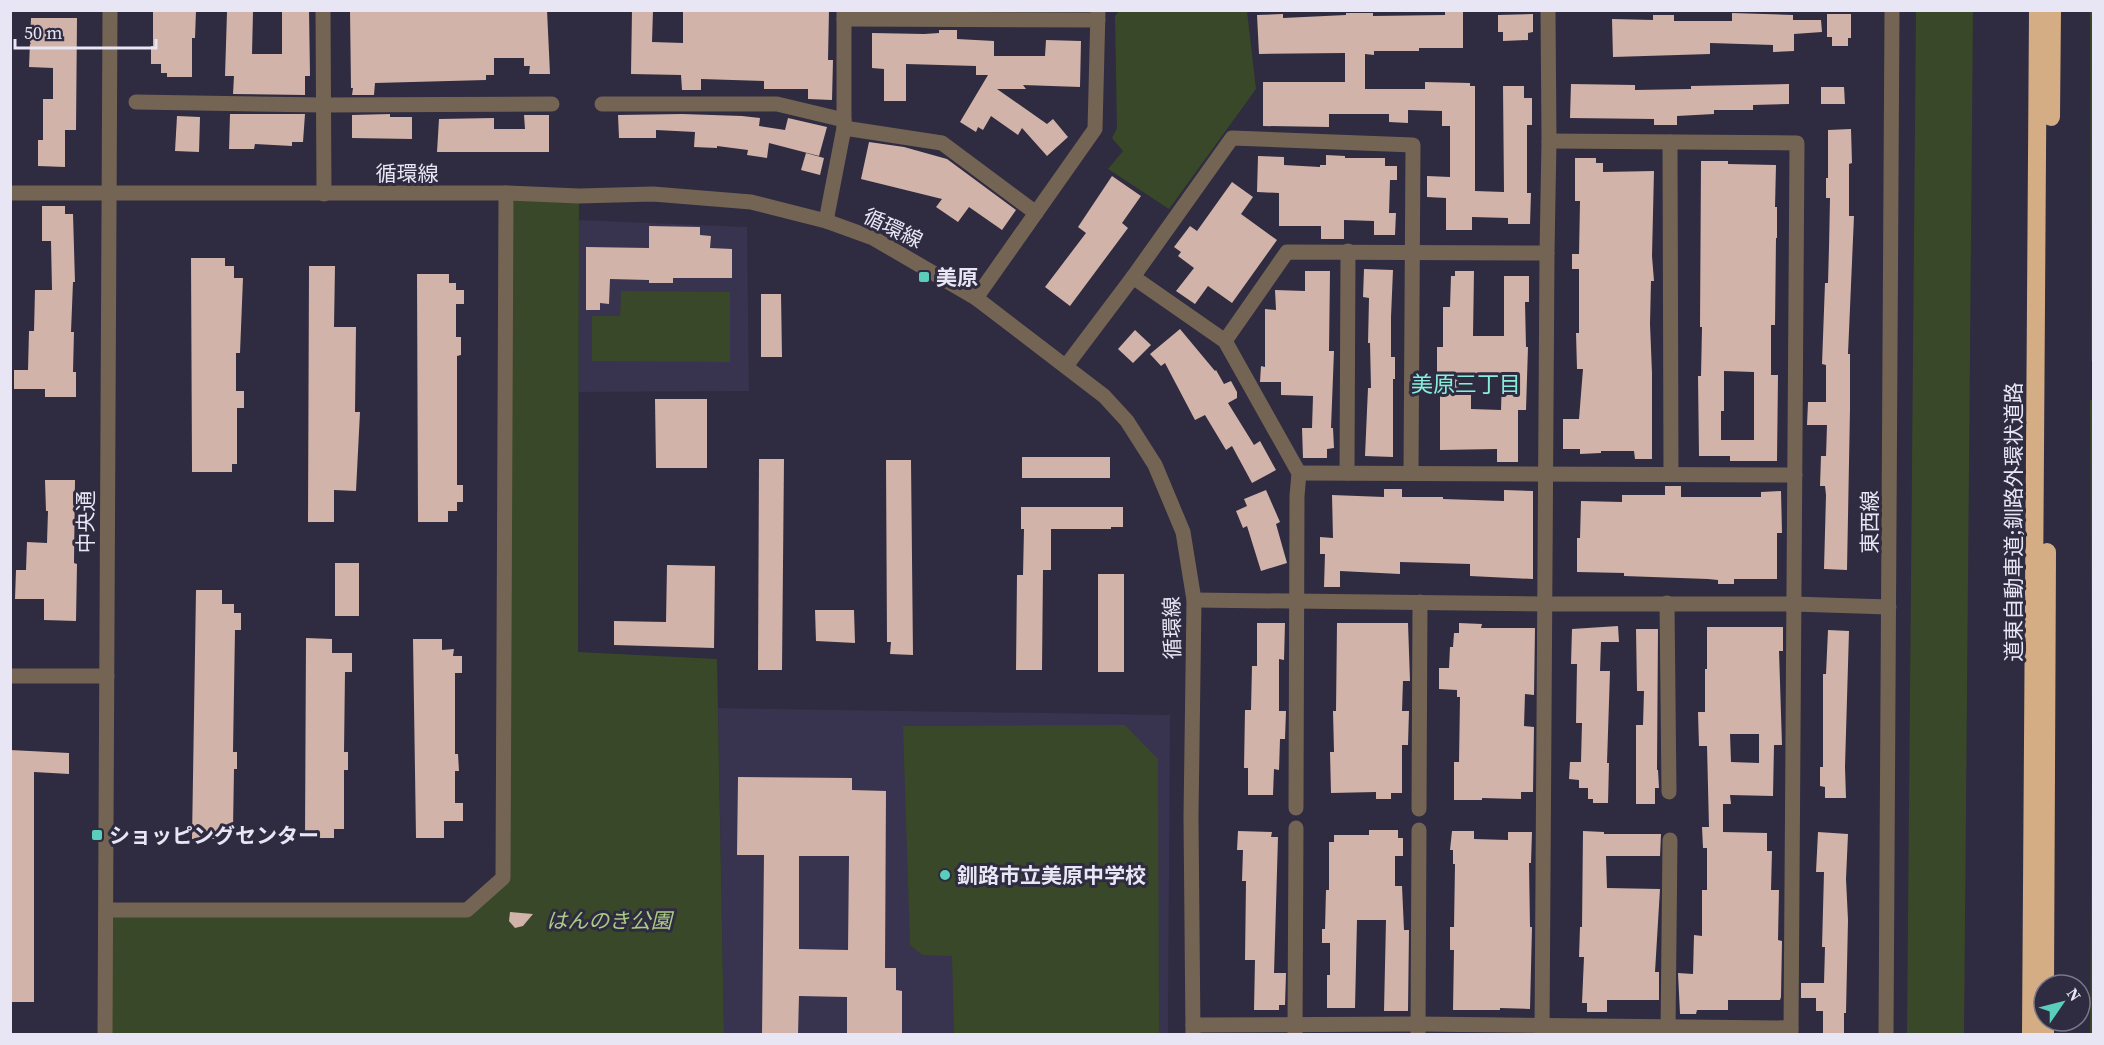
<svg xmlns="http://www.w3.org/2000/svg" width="2104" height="1045" viewBox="0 0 2104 1045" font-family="'Source Serif 4','Noto Sans JP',serif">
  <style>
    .built { fill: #38334e }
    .green { fill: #394828 }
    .building { fill: #d1b3a9; fill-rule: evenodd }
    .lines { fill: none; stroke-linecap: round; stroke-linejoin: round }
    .minor { stroke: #746454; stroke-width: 15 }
    .highway { stroke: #d4ad84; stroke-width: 18 }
    .poi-dot { fill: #5bcebb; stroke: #2f2b40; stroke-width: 2 }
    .labels { text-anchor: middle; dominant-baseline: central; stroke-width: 6; stroke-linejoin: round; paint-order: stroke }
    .street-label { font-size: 21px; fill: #e8e6f4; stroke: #2f2b40 }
    .poi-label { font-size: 21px; font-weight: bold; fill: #e8e6f4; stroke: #2f2b40; text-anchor: start }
    .park-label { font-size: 21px; font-style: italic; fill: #aacb84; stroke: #2f2b40 }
    .neighbourhood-label { font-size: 22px; fill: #88eedc; stroke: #2f2b40 }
  </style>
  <rect width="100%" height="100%" fill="#2f2b40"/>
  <g class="built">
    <path d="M579,220l168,7 2,164 -170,1z"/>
    <path d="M718,708l452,7 -2,319h-444z"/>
  </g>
  <g class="green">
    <path d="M1120,10l127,1 9,78 -87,120 -61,-40 15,-18 -11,-13 5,-10 -2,-112z"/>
    <path d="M1916,11h57l-9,1023h-57z"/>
    <path d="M2090,11h4l-1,350h-2z"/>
    <path d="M506,193l73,3 -1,456 139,7 7,375h-619l1,-124h361l36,-32z"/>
    <path d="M621,291l109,1v70l-138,-1v-45h28z"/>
    <path d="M2090,400h4l-1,634h-3l2,-267z"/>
    <path d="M1125,725l33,34 1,275h-205l-2,-78 -30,-1 -12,-10 -7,-219z"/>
  </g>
  <g class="building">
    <path d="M153,10h43l-1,28h-3v39h-25v-4h-6v-9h-10v-18h2z"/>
    <path d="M282,10h27l1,66h-5v19l-72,-1 1,-18h-9l2,-64h26l-1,42h30z"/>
    <path d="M350,10h197l3,64h-21l1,-8h-6v-8h-30v17h-8v5l-111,3 -1,12h-22l1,-7h-2z"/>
    <path d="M632,10h21l-1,32 31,1v-33h146l-1,50h5l-1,40 -24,-1v-10h-44v-8l-63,-2v11h-19l-1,-15 -50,-1z"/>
    <path d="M1445,11h18v37h-44v3h-45v4l-9,-1v35h60v-7l45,1v3h5v105l29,1 -1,-106h21v12h8v27h-5v68h4l-1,31h-22v-6l-36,-1v13h-26v-32l-19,-1v-21l23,1v-51h-8v-15l-34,-1v13l-19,-1v-8h-60v13l-66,-1v-44h82v-29l-86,1 -2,-39 26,-1v4l63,-3v-2h27v3l72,-1z"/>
    <path d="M1732,13l61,2v5h28l1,12 -28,2v17l-21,1v-7l-63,-2v11l-97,3 -1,-38 41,1v-5h21v6h58z"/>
    <path d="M1533,14v18l-5,1v7l-25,1v-9h-5v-17z"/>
    <path d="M1827,14h24v24h-3v8h-16v-9h-5z"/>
    <path d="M31,18h46l-1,112h-11v37l-27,-1v-26h5v-41h10v-31l-24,-1z"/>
    <path d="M939,30h18v9l37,2v15h51l1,-16 35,1 -1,46 -57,-2 3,4h-29l50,35 6,-5 15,18 -21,19 -25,-28 -4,7 -27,-19 -8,14 -5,-3 -2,5 -16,-10 28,-47h-12v-9l-70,-2v37h-22v-32l-12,-1v-35l52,1 15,-1z"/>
    <path d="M1571,84l64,1v5l56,-1v-3l98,-2v20l-36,1v5h-39v4l-37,2v9h-23v-6l-84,-1z"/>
    <path d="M1821,87h23l1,17h-24z"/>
    <path d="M230,114h75l-2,28h-11v4l-37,-2 -1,5h-25z"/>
    <path d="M390,114v3h22v22l-60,-1v-23z"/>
    <path d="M682,114l60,2 18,2 -1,8 26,4 3,-12 39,9 -8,29 -50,-13 -2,15 -20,-3 1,-5 -31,-4v2l-23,-1 1,-15 -39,-2v8h-37l-1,-23z"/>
    <path d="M524,115h25v37h-112l2,-33 55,-1v11h31z"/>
    <path d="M177,116l23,1 -1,35 -24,-1z"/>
    <path d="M1851,129l1,34 -3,1v52h5l-6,138h2v55l-3,161 -23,-1 2,-74 -1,-9h-5l1,-30h5l1,-31h-20l1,-23h18v-37l-4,-1 3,-81h3l1,-36 1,-49h-4v-20h2v-48z"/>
    <path d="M869,142l35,5 43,12 69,51 -14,20 -33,-23 -11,15 -22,-15 6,-8 -81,-20z"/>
    <path d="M806,153l18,5 -4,17 -19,-5z"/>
    <path d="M1326,155l19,1v2h40v8h12v14h-7l-1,33h7l-1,22h-21v-14l-30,-1v19h-23v-13h-42v-33l-22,-1 1,-36 26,1v8l36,2v-2h6z"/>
    <path d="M1575,158h21v5h7v9l51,-1 -2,85 2,25h-3l-1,43 2,49v86h-17l-1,-8h-33v2l-21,1v-5h-17v-30h16l4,-50h-6l-1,-36h3v-64h-7v-15h7l1,-53h-5z"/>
    <path d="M1701,161h27v3l48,1 -1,42h2v31h-1l-1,87h-4v50h7l-1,86h-47v-5h-31l-1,-80h3l1,-49h-2zM1724,371l30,1v68h-33v-29h3z"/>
    <path d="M1112,176l29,20 -19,27 6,5 -58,78 -25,-19 41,-54 -8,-6z"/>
    <path d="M1232,182l21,15 -12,17 36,26 -45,63 -24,-17 -13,18 -19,-13 18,-23 -16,-12 3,-4 -7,-5 16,-21 7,5z"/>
    <path d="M42,206h23v8h8l2,68h-2l-2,50h3l-1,40h3v25h-31v-8h-31v-19h14l1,-39h5l1,-41h17l-1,-49h-9z"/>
    <path d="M649,226l51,1v8l11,1 -1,12 22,1v29h-59v5h-24v-3l-39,-1 -1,25 -9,-1v7h-14v-63l63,1z"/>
    <path d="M191,258h34v8h9v12h9l-3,75h-4v38h8v17h-7v56h-5v8h-40z"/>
    <path d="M309,266h26l-1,61h22l-1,85h5l-4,79 -22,-1v32h-26z"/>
    <path d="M1364,269l29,1 -2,47v40h4v22h-2v78l-28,-1 3,-68h3l-1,-45h-2l1,-45 -6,-1z"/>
    <path d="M1305,271h25l-1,80h5l-3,77h2l1,20 -7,1v9h-24l-1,-30h10l1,-32 -32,-1v-13h-21l1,-16 4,1v-58l11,1 -1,-20 30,1z"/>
    <path d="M1455,271h19l-1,65h31v-60h25v26h-4l1,45h2l-2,63h-8v52h-21v-13l-57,1v-57l-16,1 -1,-20h14v-27h6v-40h7l1,-31h4zM1502,378l-1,32 -30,-1v-30z"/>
    <path d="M417,274h32v9h7v7h8v14h-8v33h5v18l-4,1v129h6v17h-6v9h-9v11h-30z"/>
    <path d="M761,294h20l1,63h-21z"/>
    <path d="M1180,329l35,42 1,-1 8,14 7,-3 6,11v6l-9,5 26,42 6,-4 16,29 -24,13 -20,-37 -6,4 -21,-35 -10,5 -30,-57 -4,3 -11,-12z"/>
    <path d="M1135,330l16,15 -18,18 -15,-14z"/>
    <path d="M655,399h52v69h-51z"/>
    <rect x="1022" y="457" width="88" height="21"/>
    <path d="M759,459h25l-2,211h-24z"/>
    <path d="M886,460h25l2,195 -23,-1 1,-12h-4z"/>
    <path d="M45,480h30l-1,83 3,1 -1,57 -32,-1v-21h-29l1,-29h10l1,-28 20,1 1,-32h-2z"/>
    <path d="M1665,486h16v11h80v-5l20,-1 1,42h-5v46h-43v5h-16v-4l-10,-1 -84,-3v-3l-47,-1v-34h3l1,-37 41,1v-7h43z"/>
    <path d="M1384,489h18v8h41v2l61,2v-11l29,1v88l-63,-3v-12l-70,-2v12l-60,-3v16h-16l1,-33h-5v-17l13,1 -1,-43 52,2z"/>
    <path d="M1266,490l14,32 -4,2 11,39 -26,8 -14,-45 -4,2 -7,-17 11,-5 -3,-7z"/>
    <path d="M1021,507h102v20h-12v2h-60v41h-8l-1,100h-26l1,-95h6l1,-46h-3z"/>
    <rect x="335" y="563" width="24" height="53"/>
    <path d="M667,565l48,1 -1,82 -100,-3v-24l52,1z"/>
    <rect x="1098" y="574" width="26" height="98"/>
    <path d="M196,590h26v14h12v9h7v17h-6l-2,122h4v17h-3l-1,59 -12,-1v12h-29z"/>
    <path d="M815,610h39l1,33 -39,-2z"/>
    <path d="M1257,623h28l-1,37 -5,-1v52h7l-1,28h-5l-1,31 -5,-1 -1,26h-25v-27h-4l1,-58h6l1,-44h5z"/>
    <path d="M1337,623h71l2,58h-7l-1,30h7l-1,34h-6v48h-11v6h-15v-7l-45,1 -1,-41h4l-1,-41h3z"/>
    <path d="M1459,623l23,1 -1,4h54l-1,67 -9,-1 -1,32 10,1 -1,65h-12v7l-39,-1v2h-28v-38h5l1,-65h-3v-7l-18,-1v-21h10l1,-21h3l1,-14h5z"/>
    <path d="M1618,626l1,16h-18l-1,29h10l-3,92h2l-1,40h-15v-4h-5v-11h-9v-8l-10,-1 1,-17h11l1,-39h-6l1,-59h-6l1,-35z"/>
    <path d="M1707,627h76v24h-4l3,94h-8l-1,51 -43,-1 1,9h-8v28l44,1v18h5l-1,39h8l-1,50 4,1 -1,56 -1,3h-52v10h-31l-1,4h-16l-2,-41 15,1 1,-39 8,1v-46h5v-42h-4l-1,-21h7l-2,-81h-8l-1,-34h7v-43h2zM1730,734h29v29l-28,-1z"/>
    <path d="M1636,629h22l-1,141h1l1,18h-4v16h-19v-79h7l1,-34h-7z"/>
    <path d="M1828,630l21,1 -4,136 1,31h-21v-11l-5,-1v-19h3v-93h3z"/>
    <path d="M306,638l26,1v14h20v19h-7l-1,80h4v18h-4v59h-10v9h-29z"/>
    <path d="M413,639h29v11l12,-1 -1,7h9v17h-7v81h3l1,17h-4v32h8v18h-19v17h-28z"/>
    <path d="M10,750l59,3v21l-35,-2v230h-24z"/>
    <path d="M738,777l114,1v12l34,1 -1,177h11v22l6,1v44h-55v-38l-48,-1 -1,39h-36l2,-180h-27zM799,856h50l-1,94 -49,-1z"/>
    <path d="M1369,830h29v8h5v18h-8v30h7l2,44h5l-1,81h-24l2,-91h-29l-2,88h-28v-33h3v-32h-8v-14h3l1,-39h3v-48h5v-7h35z"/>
    <path d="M1238,831l34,1 -1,5h7l-4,136h12l-1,32h-6v5h-25l1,-50h-10l1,-79h-4l1,-31h-6z"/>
    <path d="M1452,831h22v8l34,1v-8h24l-1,31h-2l1,64h2l-2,82 -30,-1v2h-47l1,-60h-4v-23h4l1,-63h-2v-14h-3z"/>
    <path d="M1583,831l21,1v2h57l-1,22h-54l1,32 53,1 -5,83h4v28h-52v12h-20v-9h-5l2,-46h-5l1,-30h2z"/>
    <path d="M1818,832l30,2 -2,45 2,41 -2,93h-2v22h-21v-24h-7v-13h-15v-15h23l1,-36h-3l2,-75h-8z"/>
    <path d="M510,912l23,2 -10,12 -8,2 -6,-7z"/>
  </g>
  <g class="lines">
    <g class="minor">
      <path d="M323,10l1,184"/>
      <path d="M844,19l254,1"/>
      <path d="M136,102l187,3 229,-1"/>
      <path d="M602,104h175l67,16"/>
      <path d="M844,128l98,15 94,70"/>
      <path d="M1549,141l248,2 -6,891"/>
      <path d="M1670,142l1,331"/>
      <path d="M10,193h496l73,3 74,-2 98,8 75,19 47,17 103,60 128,98 23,25 28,44 28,67 11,68 -3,217 2,217"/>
      <path d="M826,221l18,-93v-118"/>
      <path d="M1133,277l92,64 74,132 -2,23 -1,312"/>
      <path d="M976,298l119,-169 3,-119"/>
      <path d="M1225,341l62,-89 260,1"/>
      <path d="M1066,366l67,-89 99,-139 181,7 -2,328"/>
      <path d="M1299,473l496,2"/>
      <path d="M1347,473l1,-222"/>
      <path d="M1194,600l351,4h248l96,3"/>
      <path d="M1667,603l2,189"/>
      <path d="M10,676h97"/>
      <path d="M1419,809l1,-207"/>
      <path d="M106,910h361l36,-32 3,-685"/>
      <path d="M1193,1025l225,-1 373,4"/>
      <path d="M105,1034l5,-1024"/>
      <path d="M1295,1034l1,-206"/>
      <path d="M1418,1034l1,-204"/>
      <path d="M1542,1034l5,-781 2,-112 -1,-131"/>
      <path d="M1668,1034l2,-194"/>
      <path d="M1886,1034l6,-1024"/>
    </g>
    <g class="highway">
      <path d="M2051,117l1,-107"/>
      <path d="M2045,985l2,-433"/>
      <path d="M2031,1034l7,-1024"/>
      <path d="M2045,1034v-13"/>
    </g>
  </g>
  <g class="poi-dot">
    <rect x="918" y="271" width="12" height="12" rx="3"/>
    <rect x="91" y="829" width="12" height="12" rx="3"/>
    <circle cx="945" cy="875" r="6"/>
  </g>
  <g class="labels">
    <g class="street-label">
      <text x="407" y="173">循環線</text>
      <text transform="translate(893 228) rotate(26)">循環線</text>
      <text transform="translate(85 522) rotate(-90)">中央通</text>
      <text transform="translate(1869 522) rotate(-90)">東西線</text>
      <text transform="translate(2013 522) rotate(-90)">道東自動車道;釧路外環状道路</text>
      <text transform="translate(1172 628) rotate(-91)">循環線</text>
    </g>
    <g class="poi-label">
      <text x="936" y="277">美原</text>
      <text x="109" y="835">ショッピングセンター</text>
      <text x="957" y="875">釧路市立美原中学校</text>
    </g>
    <g class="park-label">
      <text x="609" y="920">はんのき公園</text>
    </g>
    <g class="neighbourhood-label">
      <text x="1466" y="384">美原三丁目</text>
    </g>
  </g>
  <rect width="2104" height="1045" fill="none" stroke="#e8e6f4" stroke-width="24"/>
  <g transform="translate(2062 1003) rotate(55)"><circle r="28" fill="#2f2b40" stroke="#797688" stroke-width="1.5"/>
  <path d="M0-4.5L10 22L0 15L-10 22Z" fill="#5bcebb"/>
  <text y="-9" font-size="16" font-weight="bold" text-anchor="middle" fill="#e8e6f4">N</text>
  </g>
  <path d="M15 39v9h141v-9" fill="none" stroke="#e8e6f4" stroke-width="3"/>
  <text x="24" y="39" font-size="18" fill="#e8e6f4" stroke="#2f2b40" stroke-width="4.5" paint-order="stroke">50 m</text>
</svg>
